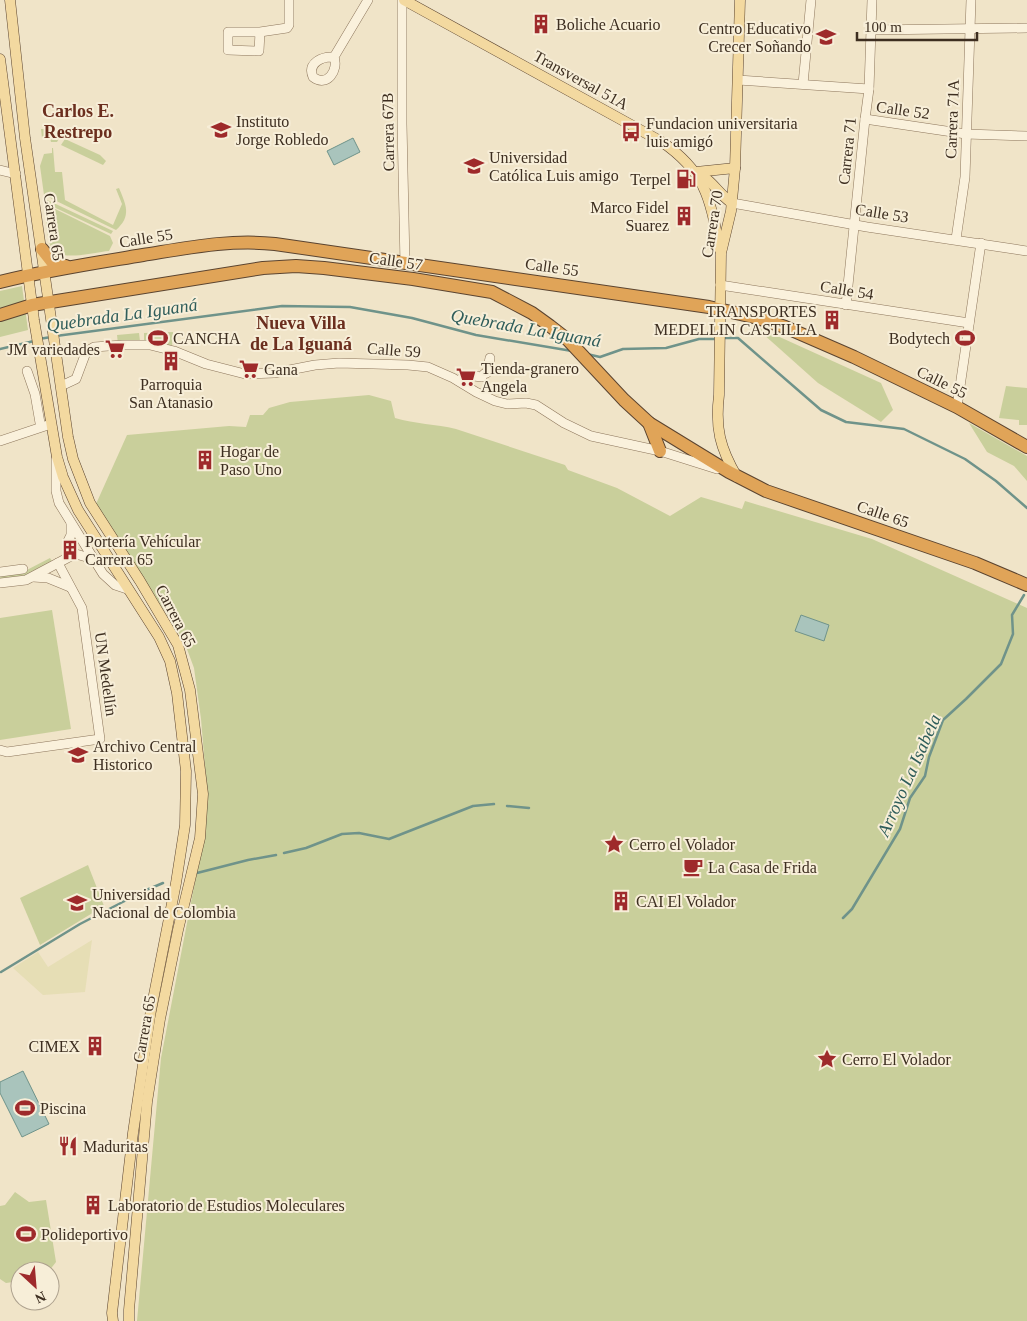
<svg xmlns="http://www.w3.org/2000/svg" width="1027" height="1321" viewBox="0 0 1027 1321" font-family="'Times New Roman',serif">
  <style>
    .farmland { fill: #e6deb5 }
    .green { fill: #c9cf9b }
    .water { fill: #a9c4bc; stroke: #6f938a }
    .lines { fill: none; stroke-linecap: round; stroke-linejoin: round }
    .stream { stroke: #6f938a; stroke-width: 2.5 }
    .minor-casing { stroke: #8d765c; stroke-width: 10 }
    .major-casing { stroke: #5b4430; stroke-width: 11 }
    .highway-casing { stroke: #5b4430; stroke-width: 14 }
    .minor { stroke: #faf1dc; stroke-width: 9 }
    .major { stroke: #f3d9a0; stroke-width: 10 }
    .highway { stroke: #e0a458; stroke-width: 12 }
    .labels { text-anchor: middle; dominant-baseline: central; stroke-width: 4; stroke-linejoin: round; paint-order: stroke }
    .poi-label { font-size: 16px; fill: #3d2e20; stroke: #f7eed8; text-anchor: start }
    .street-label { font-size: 16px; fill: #3d2e20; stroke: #f7eed8 }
    .neighbourhood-label { font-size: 18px; font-weight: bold; fill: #6b2e1e; stroke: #f7eed8 }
    .water-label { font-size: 18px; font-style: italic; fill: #2f5d5a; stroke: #f7eed8 }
  </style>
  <rect width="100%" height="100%" fill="#f0e4c8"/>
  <path class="farmland" d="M92,940l-7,52 -42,3 -30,-27 25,-16 10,15z"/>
  <g class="green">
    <path d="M41,129h3l16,8 -3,5h-6l-1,-4h-8z"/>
    <path d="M65,139l35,16 6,6 -3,4 -42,-20z"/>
    <path d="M52,148h1l2,24h7l3,28 48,25 9,-21 -6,-15 3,-1c7,17 13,28 -3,42l-72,-35 -4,-29 4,-12 8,-1z"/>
    <path d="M43,198l70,33 -2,3 -68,-32z"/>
    <path d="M45,204l65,32 3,7 -4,8c-14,1 -52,12 -58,-4 -5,-11 -5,-31 -6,-43z"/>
    <path d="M22,286l6,44 -28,7v-46z"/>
    <path d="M753,325l128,58 12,27 -12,12 -63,-39z"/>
    <path d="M173,332l-1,14 -28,-3v-10z"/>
    <path d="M139,333l1,8 -22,3 -1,-9z"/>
    <path d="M1006,386l21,2v37h-8v-5l-20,-2z"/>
    <path d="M369,395l22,6 4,17c20,6 41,6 61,11l109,36 3,5 49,18 53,28 31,-19 41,12 3,-8 127,38 155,69v713h-890l24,-263 37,-192 8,-87 -5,-60 -7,-51 -10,-27 -88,-137 31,-69 102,-9 17,1 4,-12h13l6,-7 21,-6z"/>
    <path d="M969,423l58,33v25l-13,-15 -27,-14z"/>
    <path d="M50,558l3,5 -28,15 -25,3v-5l23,-4z"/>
    <path d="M52,610l19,119 -71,11v-122z"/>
    <path d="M88,865l16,41 -64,39 -20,-47z"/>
    <path d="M15,1192l14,10 17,-2 10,62 -7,9h-29v10l-14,2 -6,-4v-73l5,-1z"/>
  </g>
  <g class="water">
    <path d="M353,138l7,14 -26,13 -7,-14z"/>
    <path d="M801,615l28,10 -5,16 -29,-10z"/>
    <path d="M23,1071l26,53 -27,13 -22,-44v-11z"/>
  </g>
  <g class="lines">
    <g class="stream">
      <path d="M56,336l226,-30 68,1 62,11 64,17 96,16"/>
      <path d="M722,338h16l83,72 25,12 58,7 61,30 31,22 31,27"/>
      <path d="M39,339l12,-2"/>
      <path d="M0,349l34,-8"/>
      <path d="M587,354l13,3 23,-8 43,-1 33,-9h18"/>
      <path d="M507,806l22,2"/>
      <path d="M284,853l22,-5 36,-14 17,-1 30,6 84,-33 21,-2"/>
      <path d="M197,873l51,-13 28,-5"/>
      <path d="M843,918l9,-9 48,-80 10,-31 15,-22 4,-19 14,-37 23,-21 35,-35 12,-30 -1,-19 12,-20"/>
      <path d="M1,972l79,-48 64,-33 19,-8"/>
    </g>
    <defs>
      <g id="minor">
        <path d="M402,0v124l3,140"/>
        <path d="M871,30l156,-2"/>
        <path d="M260,32l-1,19 -31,-1v-18h32l27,-4 2,-3v-25"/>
        <path d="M334,57c-12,-1 -27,6 -21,20 14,11 26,-7 21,-20l34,-57"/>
        <path d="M738,80l131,9"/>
        <path d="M803,84l8,-84"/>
        <path d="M865,119l101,15 61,2"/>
        <path d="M0,170l16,4"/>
        <path d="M732,203l135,24 160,24"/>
        <path d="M956,239l9,-62 6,-177"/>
        <path d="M720,285l249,38"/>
        <path d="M846,305l19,-186 4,-30 3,-89"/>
        <path d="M27,371l8,23 5,29"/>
        <path d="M459,381l6,-6 17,2 2,-3 3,-1 3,-15"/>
        <path d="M61,386l15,-7 9,-24 4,-5 5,-3 29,-2h27l24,6 32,13 39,10 29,-1 41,-8 24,-2 69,2 20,2 25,11 23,14 19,9 12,3 19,-1 10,2 28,18 27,13 69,15 57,18"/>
        <path d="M957,407l24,-164"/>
        <path d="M0,441l51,-17"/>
        <path d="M56,459v32l3,12 44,71 12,11 12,4"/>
        <path d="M68,541l3,-6v-11"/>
        <path d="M76,554l17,5"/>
        <path d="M0,572l23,-3"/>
        <path d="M33,577l15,1 22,9"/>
        <path d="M0,583l26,-3 45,-24"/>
        <path d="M0,750l7,2 93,-13 -18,-131 -24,-45"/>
      </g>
      <g id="major">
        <path d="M10,0l15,138 43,299 5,22 17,44 50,78 38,64 12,45 13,104 -3,44 -22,92 -18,89 -13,83 -18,208v11"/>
        <path d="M404,0l258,142c45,31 48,58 58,108"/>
        <path d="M0,59l34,261 23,137 6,20 15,33 81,127 11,24 7,32 9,78 -1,54 -9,58 -25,127 -18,123 -21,180 1,8"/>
        <path d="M696,172l39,-4"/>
        <path d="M696,173c16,6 22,21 36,30"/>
        <path d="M737,477c-17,-29 -22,-49 -18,-82l2,-142 10,-42 4,-43 5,-168"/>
      </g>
      <g id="highway">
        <path d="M42,249l11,14 13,3"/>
        <path d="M0,282c47,-12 95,-19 143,-27 44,-7 87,-16 132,-11l434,63 49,11 27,9 69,30 103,50 70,40"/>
        <path d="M0,315l32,-10 231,-37 33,-2 28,2 89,11 79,13 40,21 18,13 18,14 56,60 25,23 80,49 37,19 209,72 52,22"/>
        <path d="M649,423l11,28"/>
      </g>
    </defs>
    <use href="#minor" class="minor-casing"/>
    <use href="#major" class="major-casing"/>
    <use href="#highway" class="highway-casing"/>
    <use href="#minor" class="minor"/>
    <use href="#major" class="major"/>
    <use href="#highway" class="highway"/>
  </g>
  <defs>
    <symbol id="building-bare" viewBox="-9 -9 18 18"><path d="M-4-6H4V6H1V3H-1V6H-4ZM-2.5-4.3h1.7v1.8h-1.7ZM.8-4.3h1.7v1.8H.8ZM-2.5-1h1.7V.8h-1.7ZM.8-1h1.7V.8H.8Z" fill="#9e2a2b" stroke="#f7eed8" stroke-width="2.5" paint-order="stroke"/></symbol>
    <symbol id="school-bare" viewBox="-9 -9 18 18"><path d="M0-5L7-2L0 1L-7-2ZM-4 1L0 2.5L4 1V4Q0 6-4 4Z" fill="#9e2a2b" stroke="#f7eed8" stroke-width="2.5" paint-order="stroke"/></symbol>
    <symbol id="bus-bare" viewBox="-9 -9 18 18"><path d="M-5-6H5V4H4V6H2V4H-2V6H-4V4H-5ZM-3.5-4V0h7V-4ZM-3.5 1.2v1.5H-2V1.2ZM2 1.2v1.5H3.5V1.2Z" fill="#9e2a2b" stroke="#f7eed8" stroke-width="2.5" paint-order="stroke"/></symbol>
    <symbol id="university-bare" viewBox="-9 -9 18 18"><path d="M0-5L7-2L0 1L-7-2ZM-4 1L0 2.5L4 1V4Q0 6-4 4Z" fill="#9e2a2b" stroke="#f7eed8" stroke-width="2.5" paint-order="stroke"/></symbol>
    <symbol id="fuel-bare" viewBox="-9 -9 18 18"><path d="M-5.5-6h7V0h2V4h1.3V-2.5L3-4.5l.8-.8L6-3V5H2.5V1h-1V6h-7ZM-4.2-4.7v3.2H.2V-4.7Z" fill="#9e2a2b" stroke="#f7eed8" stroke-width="2.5" paint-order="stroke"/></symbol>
    <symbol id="stadium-bare" viewBox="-9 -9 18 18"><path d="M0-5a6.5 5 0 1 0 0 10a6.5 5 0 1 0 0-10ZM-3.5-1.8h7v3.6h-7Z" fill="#9e2a2b" stroke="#f7eed8" stroke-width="2.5" paint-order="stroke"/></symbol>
    <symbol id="supermarket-bare" viewBox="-9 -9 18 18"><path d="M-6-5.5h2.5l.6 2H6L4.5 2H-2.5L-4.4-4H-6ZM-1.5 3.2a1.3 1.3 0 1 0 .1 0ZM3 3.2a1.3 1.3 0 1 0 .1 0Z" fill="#9e2a2b" stroke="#f7eed8" stroke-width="2.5" paint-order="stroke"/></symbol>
    <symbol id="sight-bare" viewBox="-9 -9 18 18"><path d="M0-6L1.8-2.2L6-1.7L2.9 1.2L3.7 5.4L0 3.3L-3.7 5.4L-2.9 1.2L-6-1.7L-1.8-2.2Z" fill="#9e2a2b" stroke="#f7eed8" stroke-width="2.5" paint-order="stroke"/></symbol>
    <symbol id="cafe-bare" viewBox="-9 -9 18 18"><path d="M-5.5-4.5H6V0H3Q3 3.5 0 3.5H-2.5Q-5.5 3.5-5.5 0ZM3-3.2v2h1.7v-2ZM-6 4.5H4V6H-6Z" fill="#9e2a2b" stroke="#f7eed8" stroke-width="2.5" paint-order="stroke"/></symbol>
    <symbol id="restaurant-bare" viewBox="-9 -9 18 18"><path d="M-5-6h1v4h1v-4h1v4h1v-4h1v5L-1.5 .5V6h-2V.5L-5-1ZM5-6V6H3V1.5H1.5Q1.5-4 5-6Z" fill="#9e2a2b" stroke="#f7eed8" stroke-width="2.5" paint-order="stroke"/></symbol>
  </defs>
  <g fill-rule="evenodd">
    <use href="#building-bare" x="527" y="10" width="28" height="28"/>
    <use href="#school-bare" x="812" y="23" width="28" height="28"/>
    <use href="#school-bare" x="207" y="116" width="28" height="28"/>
    <use href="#bus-bare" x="617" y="118" width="28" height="28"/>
    <use href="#university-bare" x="460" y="152" width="28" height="28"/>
    <use href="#fuel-bare" x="672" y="165" width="28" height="28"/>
    <use href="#building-bare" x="670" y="202" width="28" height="28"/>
    <use href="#building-bare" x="818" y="306" width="28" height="28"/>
    <use href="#stadium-bare" x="144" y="324" width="28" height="28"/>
    <use href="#stadium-bare" x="951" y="324" width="28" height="28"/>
    <use href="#supermarket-bare" x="101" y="335" width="28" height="28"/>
    <use href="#building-bare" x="157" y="347" width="28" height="28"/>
    <use href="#supermarket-bare" x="235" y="355" width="28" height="28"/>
    <use href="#supermarket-bare" x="452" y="363" width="28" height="28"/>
    <use href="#building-bare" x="191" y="446" width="28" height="28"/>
    <use href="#building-bare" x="56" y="536" width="28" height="28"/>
    <use href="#university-bare" x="64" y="741" width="28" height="28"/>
    <use href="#sight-bare" x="600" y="830" width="28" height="28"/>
    <use href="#cafe-bare" x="679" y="853" width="28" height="28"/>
    <use href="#building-bare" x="607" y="887" width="28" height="28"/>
    <use href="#university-bare" x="63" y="889" width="28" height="28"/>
    <use href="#building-bare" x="81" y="1032" width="28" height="28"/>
    <use href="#sight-bare" x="813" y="1045" width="28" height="28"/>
    <use href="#stadium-bare" x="11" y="1094" width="28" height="28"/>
    <use href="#restaurant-bare" x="54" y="1132" width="28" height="28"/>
    <use href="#building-bare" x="79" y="1191" width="28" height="28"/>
    <use href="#stadium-bare" x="12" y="1220" width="28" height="28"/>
  </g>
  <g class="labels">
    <g class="poi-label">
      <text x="556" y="24">Boliche Acuario</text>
      <text x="811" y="28" text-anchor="end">Centro Educativo<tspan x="811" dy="18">Crecer Soñando</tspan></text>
      <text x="236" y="121">Instituto<tspan x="236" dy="18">Jorge Robledo</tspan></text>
      <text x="646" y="123">Fundacion universitaria<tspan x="646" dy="18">luis amigó</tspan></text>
      <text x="489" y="157">Universidad<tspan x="489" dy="18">Católica Luis amigo</tspan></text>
      <text x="671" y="179" text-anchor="end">Terpel</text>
      <text x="669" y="207" text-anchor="end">Marco Fidel<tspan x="669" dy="18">Suarez</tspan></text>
      <text x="817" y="311" text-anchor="end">TRANSPORTES<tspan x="817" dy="18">MEDELLIN CASTILLA</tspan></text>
      <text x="173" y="338">CANCHA</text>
      <text x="950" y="338" text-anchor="end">Bodytech</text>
      <text x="100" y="349" text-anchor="end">JM variedades</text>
      <text x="481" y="368">Tienda-granero<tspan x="481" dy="18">Angela</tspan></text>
      <text x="264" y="369">Gana</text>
      <text x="171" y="384" text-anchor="middle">Parroquia<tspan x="171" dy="18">San Atanasio</tspan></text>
      <text x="220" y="451">Hogar de<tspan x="220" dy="18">Paso Uno</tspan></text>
      <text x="85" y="541">Portería Vehícular<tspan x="85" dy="18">Carrera 65</tspan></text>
      <text x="93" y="746">Archivo Central<tspan x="93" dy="18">Historico</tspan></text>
      <text x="629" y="844">Cerro el Volador</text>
      <text x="708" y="867">La Casa de Frida</text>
      <text x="92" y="894">Universidad<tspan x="92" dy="18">Nacional de Colombia</tspan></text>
      <text x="636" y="901">CAI El Volador</text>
      <text x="80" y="1046" text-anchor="end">CIMEX</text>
      <text x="842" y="1059">Cerro El Volador</text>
      <text x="40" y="1108">Piscina</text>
      <text x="83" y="1146">Maduritas</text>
      <text x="108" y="1205">Laboratorio de Estudios Moleculares</text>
      <text x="41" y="1234">Polideportivo</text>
    </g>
    <g class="street-label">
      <text transform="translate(581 80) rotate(29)">Transversal 51A</text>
      <text transform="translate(903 110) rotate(8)">Calle 52</text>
      <text transform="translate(952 119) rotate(-88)">Carrera 71A</text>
      <text transform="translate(388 132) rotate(-91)">Carrera 67B</text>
      <text transform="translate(847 151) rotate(-84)">Carrera 71</text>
      <text transform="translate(882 213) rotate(9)">Calle 53</text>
      <text transform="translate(712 224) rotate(-81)">Carrera 70</text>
      <text transform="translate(54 227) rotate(82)">Carrera 65</text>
      <text transform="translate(146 238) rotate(-9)">Calle 55</text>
      <text transform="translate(396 261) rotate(8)">Calle 57</text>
      <text transform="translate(552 267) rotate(8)">Calle 55</text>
      <text transform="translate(847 290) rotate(9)">Calle 54</text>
      <text transform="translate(394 350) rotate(4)">Calle 59</text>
      <text transform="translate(942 382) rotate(26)">Calle 55</text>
      <text transform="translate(883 514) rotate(19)">Calle 65</text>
      <text transform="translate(176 616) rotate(62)">Carrera 65</text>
      <text transform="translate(106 674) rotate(82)">UN Medellín</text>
      <text transform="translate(144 1029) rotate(-80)">Carrera 65</text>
    </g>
    <g class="neighbourhood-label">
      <text x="78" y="111">Carlos E.<tspan x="78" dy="21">Restrepo</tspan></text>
      <text x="301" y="323">Nueva Villa<tspan x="301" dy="21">de La Iguaná</tspan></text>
    </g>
    <g class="water-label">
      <text transform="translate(122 315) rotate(-8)">Quebrada La Iguaná</text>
      <text transform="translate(526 328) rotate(10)">Quebrada La Iguaná</text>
      <text transform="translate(909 775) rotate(-66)">Arroyo La Isabela</text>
    </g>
  </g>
  <g transform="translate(35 1286) rotate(154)"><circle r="24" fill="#f7eed8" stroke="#ada18e"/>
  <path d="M0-4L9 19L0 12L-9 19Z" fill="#9e2a2b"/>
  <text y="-8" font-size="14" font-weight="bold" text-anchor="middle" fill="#3d2e20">N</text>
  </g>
  <path d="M857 32v8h120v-8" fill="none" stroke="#3d2e20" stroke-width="2.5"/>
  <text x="864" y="32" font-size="15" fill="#3d2e20" stroke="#f7eed8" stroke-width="4" paint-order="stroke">100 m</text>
</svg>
